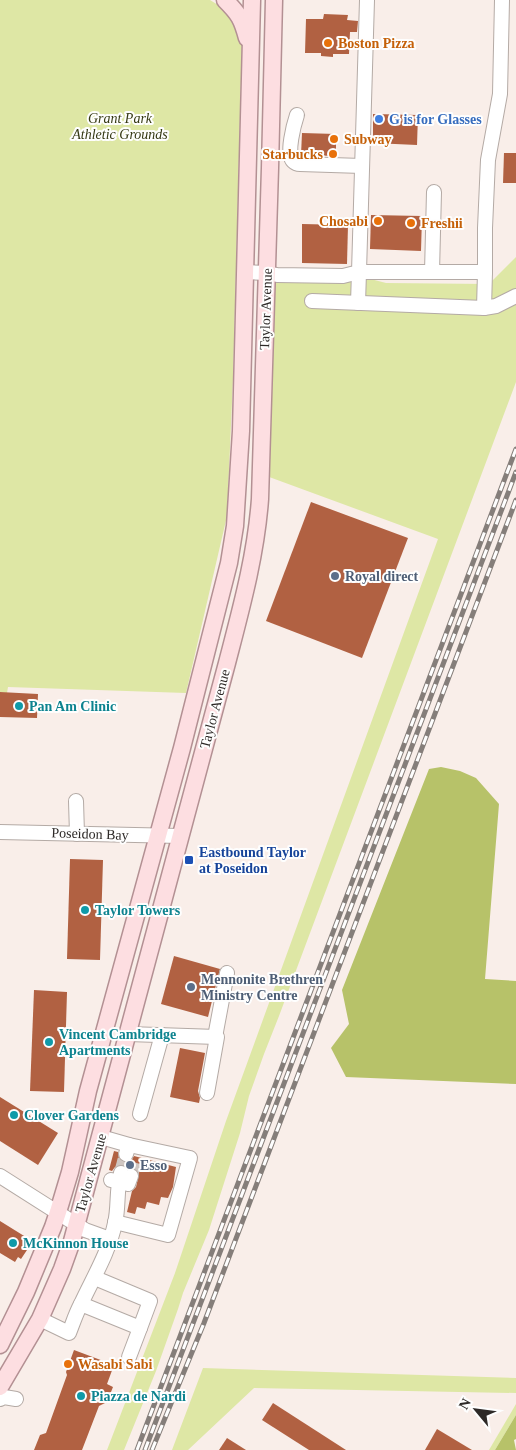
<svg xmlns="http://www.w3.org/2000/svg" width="516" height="1450" viewBox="0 0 516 1450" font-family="'Times New Roman',serif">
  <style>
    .green { fill: #dee7a5 }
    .forest { fill: #b7c269 }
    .building { fill: #b16142 }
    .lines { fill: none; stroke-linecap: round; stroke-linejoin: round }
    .minor-tunnel { stroke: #d0c7c2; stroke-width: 14; stroke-dasharray: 14 7; stroke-linecap: butt }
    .minor-casing { stroke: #b4aaa5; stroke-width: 16 }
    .major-casing { stroke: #b39093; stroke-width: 19 }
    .minor { stroke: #fff; stroke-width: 14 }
    .major { stroke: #fddee1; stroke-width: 16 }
    .rail-casing { stroke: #857e7a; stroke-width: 5 }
    .rail { stroke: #fefefe; stroke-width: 3; stroke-dasharray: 9; stroke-linecap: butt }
    .food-dot { fill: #e8710a; stroke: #fefefe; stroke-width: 2 }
    .shop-dot { fill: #3f7fe0; stroke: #fefefe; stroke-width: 2 }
    .service-dot { fill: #5c6f8a; stroke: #fefefe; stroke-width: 2 }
    .culture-dot { fill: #0f9aa8; stroke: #fefefe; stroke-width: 2 }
    .transit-dot { fill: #1a4fb4; stroke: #fefefe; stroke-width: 2 }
    .labels { text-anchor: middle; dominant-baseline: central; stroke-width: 4; stroke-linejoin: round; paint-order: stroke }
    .food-label { font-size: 14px; font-weight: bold; fill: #c56008; stroke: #fefefe; text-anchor: start }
    .park-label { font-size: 14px; font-style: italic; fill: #353913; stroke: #fefefe }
    .shop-label { font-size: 14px; font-weight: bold; fill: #366cbe; stroke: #fefefe; text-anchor: start }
    .street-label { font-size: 14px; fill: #2d2927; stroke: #fefefe }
    .service-label { font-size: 14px; font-weight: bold; fill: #4e5e75; stroke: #fefefe; text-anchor: start }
    .culture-label { font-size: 14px; font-weight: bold; fill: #0d838f; stroke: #fefefe; text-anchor: start }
    .transit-label { font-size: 14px; font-weight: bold; fill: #164399; stroke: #fefefe; text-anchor: start }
  </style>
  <rect width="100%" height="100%" fill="#f9eee9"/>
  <g class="green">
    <path d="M0,0h210l21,13 11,29 -9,337 -6,137 -41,177 -178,-6 -1,6 -7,-1z"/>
    <path d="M516,257v125l-237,634 -15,38 -15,42 -9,37 -31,97 -26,63 -5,16 -22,62 -32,79h-17l68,-177 51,-152 212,-582 -177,-65 6,-201 92,3 27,7 103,1z"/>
    <path d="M203,1368l313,10v15l-262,-5 -66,62h-16z"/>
    <path d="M516,1404v11l-21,35h-6z"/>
  </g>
  <g class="forest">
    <path d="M441,767l19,4 16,7 23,26 -14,175 31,2v103l-170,-7 -15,-29 18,-24 -7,-34 87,-221z"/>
    <path d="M516,1415v24l-2,1 2,10h-21z"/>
  </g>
  <g class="building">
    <path d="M324,14l24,1 -1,5 11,1 -1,11h-7l-1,22h-16v3l-12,-1v-3h-16l1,-34h17z"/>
    <path d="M373,114l45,1 -1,30 -44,-2z"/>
    <path d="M302,133l34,1v22l-35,-1z"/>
    <path d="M504,153h12v30h-13z"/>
    <path d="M371,215l51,1 -1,35 -51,-2z"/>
    <path d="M302,224l46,1 -1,39 -45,-1z"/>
    <path d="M311,502l97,36 -46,120 -96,-37z"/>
    <path d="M0,692l38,2 -1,24 -37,-1z"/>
    <path d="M70,859l33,1 -3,100 -33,-1z"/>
    <path d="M174,956l46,13 -12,48 -47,-13z"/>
    <path d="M34,990l33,2 -3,100 -34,-1z"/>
    <path d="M180,1048l25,5 -7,38 2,7 -1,5 -29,-6z"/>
    <path d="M0,1097l58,36 -20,32 -38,-24z"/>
    <path d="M114,1151l4,1 1,7 5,3 7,-1 3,-5 42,11 -3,20 -5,11 -7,-1 -2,8 -12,-3 -2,7 -8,-2 -2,7 -8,-2 5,-21 4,-4 3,-13 -5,-6h-6l-5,-4 -8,3 -3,4 -3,-1z"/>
    <path d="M0,1221l29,18 -5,9 3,2 -6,9 -3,-2 -3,5 -15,-9z"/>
    <path d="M74,1350l40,15 -7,19 6,3 -6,15 -8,4 -17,44h-48l6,-15 6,-2 21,-58 -1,-3z"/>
    <path d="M273,1403l73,47h-37l-47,-30z"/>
    <path d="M437,1429l35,21h-47z"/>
    <path d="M227,1438l19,12h-27z"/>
  </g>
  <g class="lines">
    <g class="minor-tunnel">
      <path d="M121,1173l5,-19"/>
      <path d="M131,1176l5,-19"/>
    </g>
    <defs>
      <g id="minor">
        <path d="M297,115c-3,9 -11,39 -4,46 2,2 5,3 7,3l62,2"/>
        <path d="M245,272l22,1 10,2 66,1 16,-4 8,-272"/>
        <path d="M432,272l2,-80"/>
        <path d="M312,301l172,7 12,-2 20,-10"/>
        <path d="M358,303l1,-31h126v-44l3,-68 12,-66 2,-94"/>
        <path d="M484,308l1,-36"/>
        <path d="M76,801l1,33"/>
        <path d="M0,832l180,4"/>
        <path d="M128,1034l89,3 -10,56"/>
        <path d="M215,1037l12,-64"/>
        <path d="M140,1114l22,-79"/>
        <path d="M101,1137l28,8 -3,9"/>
        <path d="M0,1176l85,54 25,9"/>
        <path d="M111,1180l17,4 3,-8"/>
        <path d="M115,1222l53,13 22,-77 -61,-13"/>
        <path d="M95,1278l55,23 -10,27"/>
        <path d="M81,1304l59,24 -11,29"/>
        <path d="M40,1319l29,14c4,-10 7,-20 12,-29 12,-26 28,-52 34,-81 4,-16 1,-33 6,-50"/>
        <path d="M0,1399l4,-2 12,2"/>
      </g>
      <g id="major">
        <path d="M225,0c14,14 17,19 22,38"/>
        <path d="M0,1345l26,-53 27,-65 5,-15 12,-40 18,-81 94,-343 47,-185 6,-37 6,-95 11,-431"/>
        <path d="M0,1387l40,-68 22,-50 10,-28 155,-578c14,-54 29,-108 33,-164l10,-331 4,-168"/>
      </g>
    </defs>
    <use href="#minor" class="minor-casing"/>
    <use href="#major" class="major-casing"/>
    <use href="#minor" class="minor"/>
    <use href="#major" class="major"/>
    <defs>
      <g id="rail">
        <path d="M137,1450l379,-1001"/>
        <path d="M145,1450l371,-978"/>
        <path d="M152,1450l52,-127 312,-823"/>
      </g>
    </defs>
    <use href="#rail" class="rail-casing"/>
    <use href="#rail" class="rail"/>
  </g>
  <g class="food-dot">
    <circle cx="328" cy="43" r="5"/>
    <circle cx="334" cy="139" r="5"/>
    <circle cx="333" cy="154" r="5"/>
    <circle cx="378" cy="221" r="5"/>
    <circle cx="411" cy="223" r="5"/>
    <circle cx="68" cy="1364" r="5"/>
  </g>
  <circle class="shop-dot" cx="379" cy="119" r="5"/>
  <g class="service-dot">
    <circle cx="335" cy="576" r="5"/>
    <circle cx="191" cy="987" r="5"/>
    <circle cx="130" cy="1165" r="5"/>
  </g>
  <g class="culture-dot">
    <circle cx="19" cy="706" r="5"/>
    <circle cx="85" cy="910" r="5"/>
    <circle cx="49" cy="1042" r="5"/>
    <circle cx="14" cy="1115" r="5"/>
    <circle cx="13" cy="1243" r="5"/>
    <circle cx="81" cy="1396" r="5"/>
  </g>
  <rect class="transit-dot" x="184" y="855" width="10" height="10" rx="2.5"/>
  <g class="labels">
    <g class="food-label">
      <text x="338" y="43">Boston Pizza</text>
      <text x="344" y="139">Subway</text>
      <text x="323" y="154" text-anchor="end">Starbucks</text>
      <text x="368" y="221" text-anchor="end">Chosabi</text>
      <text x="421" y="223">Freshii</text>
      <text x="78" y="1364">Wasabi Sabi</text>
    </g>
    <g class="park-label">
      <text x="120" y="118">Grant Park<tspan x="120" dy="16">Athletic Grounds</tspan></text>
    </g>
    <g class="shop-label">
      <text x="389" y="119">G is for Glasses</text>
    </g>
    <g class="street-label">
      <text transform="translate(266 309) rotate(-88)">Taylor Avenue</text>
      <text transform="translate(215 709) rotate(-75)">Taylor Avenue</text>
      <text transform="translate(90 834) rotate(2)">Poseidon Bay</text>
      <text transform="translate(91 1173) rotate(-74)">Taylor Avenue</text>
    </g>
    <g class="service-label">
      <text x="345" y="576">Royal direct</text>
      <text x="201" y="979">Mennonite Brethren<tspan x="201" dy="16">Ministry Centre</tspan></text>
      <text x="140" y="1165">Esso</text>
    </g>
    <g class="culture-label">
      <text x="29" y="706">Pan Am Clinic</text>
      <text x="95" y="910">Taylor Towers</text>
      <text x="59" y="1034">Vincent Cambridge<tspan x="59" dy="16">Apartments</tspan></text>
      <text x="24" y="1115">Clover Gardens</text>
      <text x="23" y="1243">McKinnon House</text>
      <text x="91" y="1396">Piazza de Nardi</text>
    </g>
    <g class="transit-label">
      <text x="199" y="852">Eastbound Taylor<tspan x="199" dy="16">at Poseidon</tspan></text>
    </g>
  </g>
  <g transform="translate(476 1410) rotate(299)" stroke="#fefefe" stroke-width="4" paint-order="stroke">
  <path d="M0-4L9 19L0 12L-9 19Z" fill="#2d2927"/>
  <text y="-8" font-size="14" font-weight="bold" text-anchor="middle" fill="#2d2927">N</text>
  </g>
</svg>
